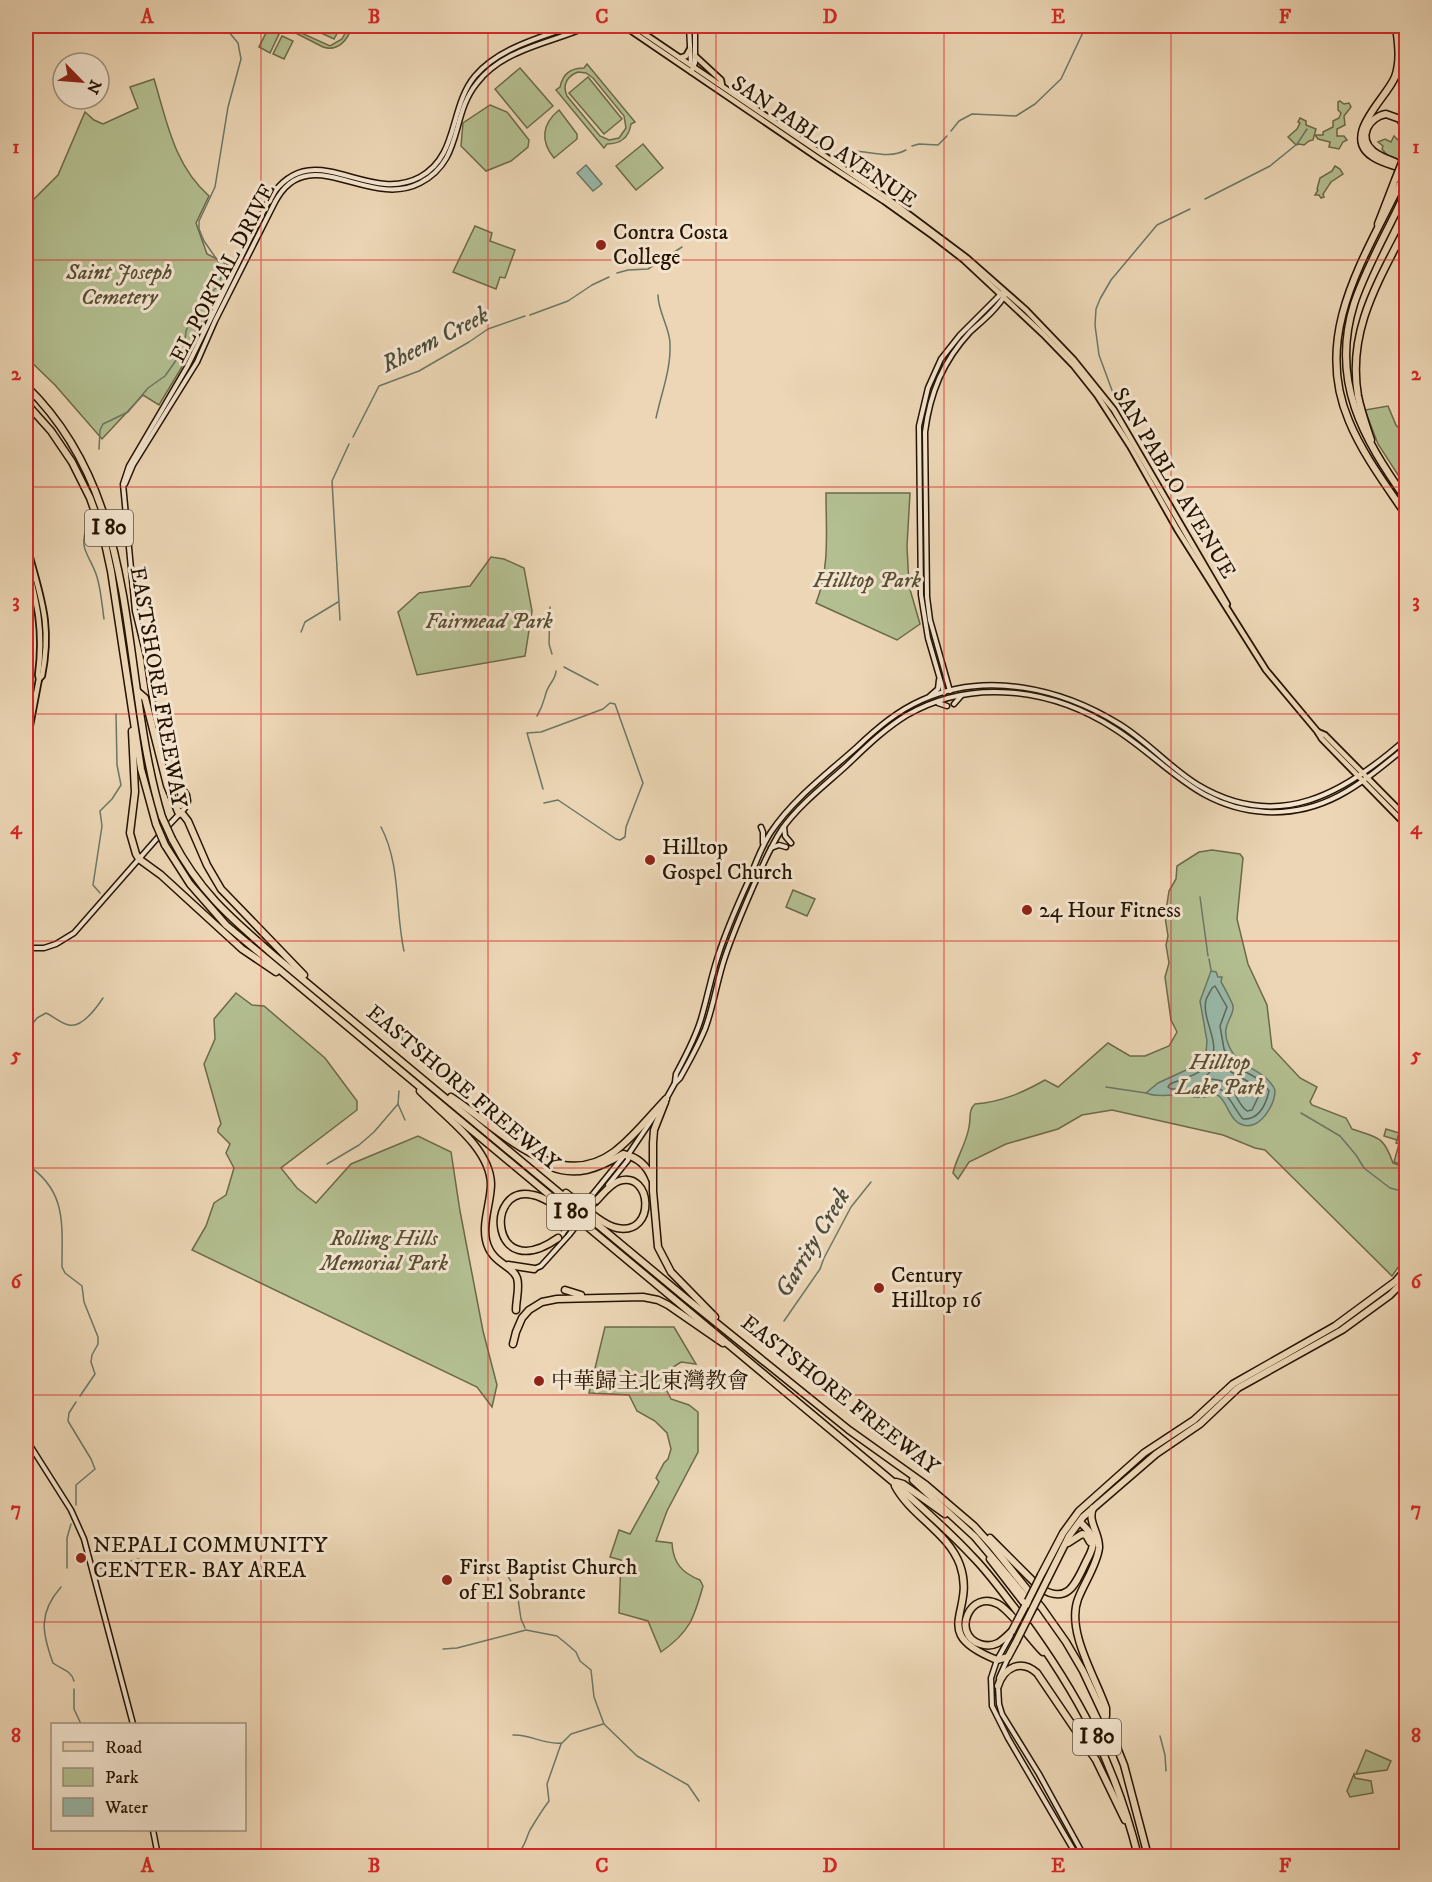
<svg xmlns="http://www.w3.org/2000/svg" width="1432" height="1882" viewBox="0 0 1432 1882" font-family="'IM FELL DW Pica','Noto Serif SC',serif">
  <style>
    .green { fill: #b3bf91; stroke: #6c6948; stroke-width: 1.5; fill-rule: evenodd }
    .water { fill: #99b9aa; stroke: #6a7766; stroke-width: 1.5 }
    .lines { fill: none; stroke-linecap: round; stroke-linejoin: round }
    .shore { stroke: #5e6655; stroke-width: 1.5 }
    .stream { stroke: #6a7766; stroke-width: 1.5 }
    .secondary-casing { stroke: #241300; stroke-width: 7 }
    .primary-casing { stroke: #241300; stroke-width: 8 }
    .highway-casing { stroke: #241300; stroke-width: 9 }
    .secondary { stroke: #f3e4cf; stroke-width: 4 }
    .primary { stroke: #ecd6b5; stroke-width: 4.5 }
    .highway { stroke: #ecd6b5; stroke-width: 6 }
    .secondary-bridge-casing { stroke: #241300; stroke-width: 7; stroke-linecap: butt }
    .highway-bridge-casing { stroke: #241300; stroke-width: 9; stroke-linecap: butt }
    .secondary-bridge { stroke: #f3e4cf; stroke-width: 4 }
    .highway-bridge { stroke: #ecd6b5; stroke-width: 6 }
    .grid { fill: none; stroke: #d62828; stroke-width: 1.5; stroke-opacity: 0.55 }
    .poi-dot { fill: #8f2418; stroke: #f3e4cf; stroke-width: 2 }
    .labels { text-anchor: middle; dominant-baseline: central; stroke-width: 6; stroke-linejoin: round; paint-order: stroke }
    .shield { fill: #f3e4cf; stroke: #62523e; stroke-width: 1.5 }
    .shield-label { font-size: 21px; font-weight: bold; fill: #241300 }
    .street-label { font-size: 22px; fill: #241300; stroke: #f3e4cf }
    .poi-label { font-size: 22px; fill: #241300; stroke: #f3e4cf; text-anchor: start }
    .park-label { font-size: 22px; font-style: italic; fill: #564f33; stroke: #f3e4cf }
    .water-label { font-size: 24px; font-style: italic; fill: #4d4d3c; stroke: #f3e4cf }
    .neatline { fill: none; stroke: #d62828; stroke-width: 2 }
    .grid-label { font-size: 20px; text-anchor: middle; font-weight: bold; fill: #d62828 }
  </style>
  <rect width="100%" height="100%" fill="#ecd6b5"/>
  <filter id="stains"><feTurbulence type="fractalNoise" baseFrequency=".00333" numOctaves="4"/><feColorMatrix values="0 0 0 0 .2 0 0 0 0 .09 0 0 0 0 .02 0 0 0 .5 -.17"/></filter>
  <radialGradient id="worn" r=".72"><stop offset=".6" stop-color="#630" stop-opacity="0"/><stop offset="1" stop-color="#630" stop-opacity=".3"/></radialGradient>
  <g class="green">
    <path d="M282,26h4l44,20 12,-7 7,-13h3c-4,14 -14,26 -29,21z"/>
    <path d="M306,26h35l-7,13z"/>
    <path d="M268,29l11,5 -9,19 -11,-6z"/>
    <path d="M282,36l11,5 -9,18 -11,-5z"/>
    <path d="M587,64l48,58 -4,2c-2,13 -10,20 -24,20l-3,4 -48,-58 4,-3c3,-13 10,-19 24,-19zM578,72l8,1 7,5 31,38 2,12 -7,10 -10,2 -9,-4 -33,-40c-5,-11 0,-20 11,-24z"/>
    <path d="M520,68l33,38 -26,22 -32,-39z"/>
    <path d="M588,77l34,42 -18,15 -35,-41z"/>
    <path d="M154,79c13,43 20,86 55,117l-13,27 11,31 24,12 -40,86 -32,53 -16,-10 -41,44 -47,-54 -29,-28v-150l32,-32 27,-63 9,8 9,4 35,-16 -8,-21z"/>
    <path d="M1340,101l4,3 5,-1 2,4 -7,9 1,9 -8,4v7h7l3,4 -4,2 -4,7 -10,-2 1,-5 -12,-3 -3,-4h8v-3l10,-5v-6l6,-3 2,-5 -3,-3v-8z"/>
    <path d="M490,105l17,7 22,28 -1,7 -17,14 -25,10 -25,-25 2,-23z"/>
    <path d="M559,110l18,24v5l-23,19c-14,-17 -12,-34 5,-48z"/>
    <path d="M1300,118l6,3v4l10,4 -3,11 -4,1 -5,4 -5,-1 -3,1 -8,-8 9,-8 3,-6 -2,-1z"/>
    <path d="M1394,136l9,9 -2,16 -14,-6 -5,-6 1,-3 -5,-4 7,-3 6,3z"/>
    <path d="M643,144l20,24 -27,22 -20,-24z"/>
    <path d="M1335,166l5,3 3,5 -12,8 -8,12 1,3 -3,1 -2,-3h-4l3,-5 -1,-1 3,-11 12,-7z"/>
    <path d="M475,226l17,7 -2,8 25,9 -10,28 -5,-1 -4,12 -43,-17z"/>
    <path d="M1388,406l8,19 10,10v35l-8,5 -20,-31 -13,-34z"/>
    <path d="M826,493h84l-3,53 2,40 11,38 -23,16 -81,-37c14,-35 10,-72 10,-110z"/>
    <path d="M491,557l13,2 20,9 8,43 -7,45 -108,19 -19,-63 21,-19 51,-7z"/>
    <path d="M1212,850l28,4 3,4 -6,61 11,45 19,41 5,43 28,30 17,9 -7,15 2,3 34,13 6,11c26,9 31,6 41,34l13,5v88l-14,20 -127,-126 -10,-2 -32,-13 -111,-25 -30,5 -24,14 -52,15 -37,18 -11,17 -5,-6c3,-15 13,-28 16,-46 2,-8 -1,-17 6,-23 26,-2 47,-11 70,-24l13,7 50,-44 22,13h15l24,-10 8,-14 -6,-12 -6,-43 4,-14 -3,-18 2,-9 -3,-19 4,-26 7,-12 1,-13 22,-14z"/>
    <path d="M793,890l22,9 -8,17 -21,-9z"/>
    <path d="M236,993l16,12 12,1 61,52 32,43v9l-76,58 16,20 19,15 35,-39 67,-28 33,16 9,59 23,120 14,54 -5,22 -15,-20 -285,-137 14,-24 8,-23 12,-8 8,-27 -8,-15 4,-9 -12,-12v-3l3,-5 -17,-60 11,-25 -1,-20z"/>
    <path d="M1386,1129l13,4 -2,7 3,1 6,-12v37l-12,-4 5,-18 -3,-1 1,-3 -13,-4z"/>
    <path d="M605,1327h69l22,37 -15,-2 -14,9 -3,14 7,14 18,6 9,7v40l-31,59 -11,30 16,2c1,20 10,30 28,37l3,6c-9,32 -13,46 -42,66l-13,-31 -29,-8 2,-53 -11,-3 9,-27 11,4 29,-52 -3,-4 8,-15 4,-4 3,-10 -4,-16 -12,-12 -18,-10 -8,-16 -40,-2z"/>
    <path d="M1366,1750l25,11 -4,9 -31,4z"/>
    <path d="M1354,1774l1,4 16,3 2,12 -23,4 -3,-6z"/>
  </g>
  <g class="water">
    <path d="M586,165l16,19 -9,7 -16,-18z"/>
    <path d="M1211,971l5,1 2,5h4l-1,5c2,3 12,22 12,24 2,11 -14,19 -4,40 11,25 35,21 46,44 0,14 -14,40 -32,35 -17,-5 -15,-32 -33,-32l-1,3c-12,4 -18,-1 -29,-1 -12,-1 -22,3 -34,-2l12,-10 39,-18 7,-5 2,-7 1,-12 -7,-40z"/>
  </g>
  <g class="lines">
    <g class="shore">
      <path d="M1215,986l12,21 -7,19 4,23 11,17 27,15 7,10c-3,13 -10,29 -26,28 -9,-9 -19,-39 -35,-31 -3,1 -6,4 -9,5l-17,-4h-11l-3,-2 2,-3c11,-5 29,-9 38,-19 16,-20 -7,-44 -2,-65 1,-3 4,-8 6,-12z"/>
      <path d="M1221,1060l10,12 25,14 5,5 -9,19 -5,1c-11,-8 -11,-24 -25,-30 -5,-2 -11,-1 -15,-3v-3z"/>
    </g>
    <g class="stream">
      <path d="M951,131l8,-10 13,-7 44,2 19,-12 26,-25 25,-53"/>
      <path d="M912,146l7,-2 19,1 9,-9"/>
      <path d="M834,156c22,-14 48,7 72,-6"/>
      <path d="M1205,199l65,-33 27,-22 10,-15"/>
      <path d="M617,273l11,-3 20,-1 34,-22"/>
      <path d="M530,315l38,-14 24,-16 17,-8"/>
      <path d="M1113,393l-14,-38 -4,-30 1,-16 4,-10 11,-19 46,-55 33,-16"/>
      <path d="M656,418c5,-24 15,-48 14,-74 0,-16 -12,-32 -12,-49"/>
      <path d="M353,437l26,-51 40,-15 50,-29 19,-13 37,-13"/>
      <path d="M99,449l1,-19 3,-6 25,-12 20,-24 17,-12 19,-27 2,-18 6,-14 14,-20 10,-9 5,-10 -1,-14 -16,-23 -5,-12v-8l16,-34 13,-80 13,-48 -3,-16 -14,-17"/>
      <path d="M1404,472l2,-3"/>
      <path d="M88,524c-11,26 2,30 9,53 4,13 5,28 7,42"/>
      <path d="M550,607l-1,37 3,10"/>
      <path d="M340,620l-8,-139 17,-37"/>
      <path d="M301,632l4,-10 33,-20"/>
      <path d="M564,667l34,18"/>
      <path d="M537,716c6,-10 6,-13 9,-23 2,-8 10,-14 10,-22"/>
      <path d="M543,789l-16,-56 14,-1 62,-23 7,-6 5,1 28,79 -17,44 -1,10 -5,3 -4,-1 -58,-39 -14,3"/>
      <path d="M381,827c20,38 14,83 23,124"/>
      <path d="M100,893l-7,-8 9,-59 -2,-15 12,-12 9,-14 -4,-20 -1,-51"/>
      <path d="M1200,897l8,59"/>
      <path d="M1209,959l2,11"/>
      <path d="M399,1024l5,22"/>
      <path d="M26,1032l11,-14 9,-5c7,3 15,11 23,12 13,3 28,-18 34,-27"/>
      <path d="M1106,1087l40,6"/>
      <path d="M399,1091l-1,13 7,16"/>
      <path d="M1301,1113l39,23 16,19 8,13 26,20 15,4"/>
      <path d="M26,1164c41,26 36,60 36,103l3,6 17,13 2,16 14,35v7l-6,11 -1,7 4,12 -15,22"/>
      <path d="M327,1164l32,-19 15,-13 24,-28"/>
      <path d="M784,1321l36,-52 4,-11 27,-51 20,-25"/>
      <path d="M76,1402l-7,11 -1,8 23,38 4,10 -19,16v20"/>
      <path d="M67,1568v-30l4,-14"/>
      <path d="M98,1569l41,-10"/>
      <path d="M505,1571l12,21 4,27 4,9"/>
      <path d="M61,1587c-23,26 -19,46 -8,76 8,6 18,7 21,18"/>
      <path d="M443,1649l14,-1 69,-18 31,6 11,9 8,7 4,9 11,9 3,27 10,27 33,32 51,29 11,16"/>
      <path d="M74,1689v20l7,15"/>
      <path d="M513,1735c17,-1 31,10 48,8"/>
      <path d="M1160,1736l5,19 1,16"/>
      <path d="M519,1852c6,-6 7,-14 11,-22 6,-10 12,-20 19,-29l-2,-17 14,-40 10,-10 32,-10"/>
    </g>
    <defs>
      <g id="secondary">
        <path d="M689,26l2,39"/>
        <path d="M691,72l4,-9v-37"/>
        <path d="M125,484l8,-19 64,-103 18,-41 60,-119c33,-63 93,8 145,-19 44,-23 30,-67 57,-100 27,-35 75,-40 112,-57"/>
        <path d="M950,691l-20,-71 -3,-23 -2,-165c5,-39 18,-71 45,-100 12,-11 27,-23 35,-37"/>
        <path d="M944,693l-16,-55 -7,-43 -2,-169 9,-38 13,-29 19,-24 42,-42"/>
        <path d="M930,696l8,-7 1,-9"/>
        <path d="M938,703l9,3"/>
        <path d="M954,704l7,-8"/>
        <path d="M167,827l18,-19 3,-7 -1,-6 -17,-26 -15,-52 -9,-61 -11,-45 -12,-127 6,-18 58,-99 83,-169c42,-65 96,8 150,-21 39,-21 29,-70 55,-101 24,-28 64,-38 97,-50"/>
        <path d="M761,827l2,5v11"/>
        <path d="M784,827l1,9 6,7"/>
        <path d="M771,848l8,-3 7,2"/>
        <path d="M26,948h18l12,-4 18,-11 86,-98"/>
        <path d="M675,1082l1,-8c9,-17 19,-35 25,-55 6,-20 10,-42 17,-63 8,-25 19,-50 30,-74 7,-17 13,-35 23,-50 22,-33 57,-59 86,-85 20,-19 40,-36 65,-47 64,-29 139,-12 197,24 28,17 51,44 79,61 80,48 147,8 208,-46"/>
        <path d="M665,1101l10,-18 5,-5c9,-16 18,-32 25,-49 9,-24 12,-49 20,-72 8,-24 18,-47 28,-70 9,-20 17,-40 29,-58 17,-24 42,-43 64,-63 19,-18 38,-37 61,-51 66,-38 146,-26 208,14 53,34 82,79 151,83 60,3 97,-30 140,-65"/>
        <path d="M608,1185l20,-25v-5l29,-43"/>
        <path d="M593,1194l30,-37 5,-2"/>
        <path d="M534,1269l7,-3 28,-31"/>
        <path d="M26,1439l45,71 13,29 49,185"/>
        <path d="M1011,1635l-14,25 -6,18 1,28 16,32 69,118"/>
        <path d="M999,1678l9,-20"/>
        <path d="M998,1686l1,18 3,10 37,60 45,82"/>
        <path d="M153,1830l5,26"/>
      </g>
      <g id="primary">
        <path d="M624,26l194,132 66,43 49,35 31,24 79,74 31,32 23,29 33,51 47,83 89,141 51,61 5,8 84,86"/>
        <path d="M633,26l254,172 80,60 59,52 47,49 41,51 113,194"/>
        <path d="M695,56l26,24 1,5"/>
        <path d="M680,58l6,-2 4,-7"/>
        <path d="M26,542c13,52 27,79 16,134l-3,3 -13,68"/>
        <path d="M26,560c11,43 18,70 12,115l1,4"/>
        <path d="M1318,732l7,3 81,82"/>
      </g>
      <g id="highway">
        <path d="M1396,26c2,17 5,34 -1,51 -9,22 -55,59 -22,80 9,6 20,8 30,12"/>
        <path d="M1403,26l3,13"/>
        <path d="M1395,162c-8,-3 -16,-6 -22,-11 -16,-14 -4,-34 13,-37l14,5 6,11"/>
        <path d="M1400,184c-36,75 -88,151 -51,237 14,34 37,64 57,94"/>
        <path d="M1406,191c-16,36 -40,76 -52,113 -24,77 9,134 52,195"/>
        <path d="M1378,224l17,-44"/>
        <path d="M26,386c119,115 92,286 136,431"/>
        <path d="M26,403l25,28 21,31 18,36 13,36 8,37 30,198 15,55"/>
        <path d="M1371,440c-5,-15 -10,-29 -13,-44 -11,-65 20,-114 48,-169"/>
        <path d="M138,692l7,6 22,87 12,29"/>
        <path d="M132,731l3,61 -5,41 6,21 3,5 22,16 81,74 34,23"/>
        <path d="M174,777l-1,4 12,18 -4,6 -7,-1"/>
        <path d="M181,812l7,9 19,44 14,24 83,86"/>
        <path d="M172,839c28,54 60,80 105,119l411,342 161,130 77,55 48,41 19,21 49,61 24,34 17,29 23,49 18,45 24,91"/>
        <path d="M165,845l25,39 36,41 666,556c27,24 55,48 80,75 18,18 33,40 49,60 58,79 93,145 117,240"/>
        <path d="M420,1091c24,25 70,56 71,93 0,18 -9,38 -5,56 5,24 27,25 31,38 3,9 -1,22 -1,32"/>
        <path d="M451,1097c47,30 105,98 163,55 19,-14 35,-35 52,-53"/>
        <path d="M665,1102l-11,28 -1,13v48l5,56 13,25 44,45"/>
        <path d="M549,1166c27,12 50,2 74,-12 14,3 24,11 29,25"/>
        <path d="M566,1193c13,10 36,32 51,35 40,8 35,-58 2,-47 -9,3 -17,14 -24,21"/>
        <path d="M558,1238c-68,48 -74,-55 -25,-43 16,3 31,19 44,27"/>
        <path d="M508,1265l26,4"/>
        <path d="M565,1290l16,5"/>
        <path d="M513,1344l3,-12 6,-14 7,-8 13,-8 15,-3 86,-2 15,3 10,5 55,38"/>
        <path d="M913,1480l62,57 59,70"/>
        <path d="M896,1482l7,2 42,30"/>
        <path d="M895,1486c16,30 53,46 65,79 17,48 -33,67 37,95l11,-3 8,-15"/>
        <path d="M1093,1508c-6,14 7,25 6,40 -2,17 -15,35 -21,51 -12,32 17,77 28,109v8"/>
        <path d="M990,1538l50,50c27,17 35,-3 45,-24 3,-7 9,-15 8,-23 -1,-8 -8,-14 -13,-19"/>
        <path d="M1068,1543l14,-9 4,1 4,7"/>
        <path d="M990,1559l41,53"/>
        <path d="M1041,1575l22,-42 16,-22 65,-58 50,-33 39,-36 102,-58 61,-45 10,-12"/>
        <path d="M1047,1580l22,-44 14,-19 73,-63 44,-30 38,-36 104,-58 48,-35 16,-16"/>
        <path d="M1012,1631c-4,4 -9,9 -14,12 -6,3 -12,3 -18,1 -29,-10 -10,-55 18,-40 13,7 33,36 45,48"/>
        <path d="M998,1686c6,-19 23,-27 39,-13l59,87 29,60"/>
      </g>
    </defs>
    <use href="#secondary" class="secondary-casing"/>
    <use href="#primary" class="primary-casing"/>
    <use href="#highway" class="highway-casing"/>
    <use href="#secondary" class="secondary"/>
    <use href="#primary" class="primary"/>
    <use href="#highway" class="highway"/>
    <defs>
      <g id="secondary-bridge">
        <path d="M563,1233l30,-39"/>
        <path d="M569,1235l26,-33"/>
      </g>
      <g id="highway-bridge">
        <path d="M1395,180l10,-25"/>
        <path d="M1400,184l6,-16"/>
        <path d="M162,817l10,22"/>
        <path d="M156,824l9,21"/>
        <path d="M1028,1601l13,-26"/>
        <path d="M1012,1631l13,-25"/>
        <path d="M1016,1642l31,-62"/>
      </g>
    </defs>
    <use href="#secondary-bridge" class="secondary-bridge-casing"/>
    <use href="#highway-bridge" class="highway-bridge-casing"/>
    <use href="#secondary-bridge" class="secondary-bridge"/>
    <use href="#highway-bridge" class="highway-bridge"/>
  </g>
  <path class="grid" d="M261,26v1830M488,26v1830M716,26v1830M944,26v1830M1171,26v1830M26,260h1380M26,487h1380M26,714h1380M26,941h1380M26,1168h1380M26,1395h1380M26,1622h1380"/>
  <g class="poi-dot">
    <circle cx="601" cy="245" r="6"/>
    <circle cx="650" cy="860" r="6"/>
    <circle cx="1027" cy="910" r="6"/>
    <circle cx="879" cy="1288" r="6"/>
    <circle cx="539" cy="1381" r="6"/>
    <circle cx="81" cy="1558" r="6"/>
    <circle cx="447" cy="1580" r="6"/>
  </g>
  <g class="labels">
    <g class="shield">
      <rect x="85" y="510" width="48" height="36" rx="4.5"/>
      <rect x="547" y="1194" width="48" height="36" rx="4.5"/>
      <rect x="1073" y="1719" width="48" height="36" rx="4.5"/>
    </g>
    <g class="shield-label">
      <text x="109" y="528">I 80</text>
      <text x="571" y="1212">I 80</text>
      <text x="1097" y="1737">I 80</text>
    </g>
    <g class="street-label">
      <text transform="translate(824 142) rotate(34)">SAN PABLO AVENUE</text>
      <text transform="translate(223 273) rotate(-62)">EL PORTAL DRIVE</text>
      <text transform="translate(1174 483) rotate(59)">SAN PABLO AVENUE</text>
      <text transform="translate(158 687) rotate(80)">EASTSHORE FREEWAY</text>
      <text transform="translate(463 1088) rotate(40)">EASTSHORE FREEWAY</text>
      <text transform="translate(840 1395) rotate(38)">EASTSHORE FREEWAY</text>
    </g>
    <g class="poi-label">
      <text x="613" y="232">Contra Costa<tspan x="613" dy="25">College</tspan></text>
      <text x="662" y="847">Hilltop<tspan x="662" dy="25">Gospel Church</tspan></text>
      <text x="1039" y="910">24 Hour Fitness</text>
      <text x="891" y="1275">Century<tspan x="891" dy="25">Hilltop 16</tspan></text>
      <text x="551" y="1381">中華歸主北東灣教會</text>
      <text x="93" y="1545">NEPALI COMMUNITY<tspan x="93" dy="25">CENTER- BAY AREA</tspan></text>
      <text x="459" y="1567">First Baptist Church<tspan x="459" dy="25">of El Sobrante</tspan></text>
    </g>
    <g class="park-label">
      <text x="119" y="272">Saint Joseph<tspan x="119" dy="25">Cemetery</tspan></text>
      <text x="867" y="580">Hilltop Park</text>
      <text x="489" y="621">Fairmead Park</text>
      <text x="1220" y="1062">Hilltop<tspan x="1220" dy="25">Lake Park</tspan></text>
      <text x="384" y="1238">Rolling Hills<tspan x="384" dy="25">Memorial Park</tspan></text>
    </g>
    <g class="water-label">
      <text transform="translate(435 340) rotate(-27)">Rheem Creek</text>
      <text transform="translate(813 1243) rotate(-59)">Garrity Creek</text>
    </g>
  </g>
  <rect width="1432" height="1882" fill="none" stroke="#ecd6b5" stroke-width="66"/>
  <rect x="51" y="1723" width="195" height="108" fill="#f3e4cf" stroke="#a0907c" stroke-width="1.5"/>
  <rect x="63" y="1742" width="30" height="9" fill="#ecd6b5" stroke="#a0907c" stroke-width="1.5"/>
  <text x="105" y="1753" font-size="18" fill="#241300">Road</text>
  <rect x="63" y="1768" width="30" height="18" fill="#b3bf91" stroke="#a0907c" stroke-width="1.5"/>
  <text x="105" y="1783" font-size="18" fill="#241300">Park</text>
  <rect x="63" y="1798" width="30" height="18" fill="#99b9aa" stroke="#a0907c" stroke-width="1.5"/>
  <text x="105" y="1813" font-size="18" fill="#241300">Water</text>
  <g transform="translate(81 81) rotate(115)"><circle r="28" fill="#f3e4cf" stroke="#a0907c" stroke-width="1.5"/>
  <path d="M0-4.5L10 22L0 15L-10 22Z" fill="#8f2418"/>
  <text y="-9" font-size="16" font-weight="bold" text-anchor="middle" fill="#241300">N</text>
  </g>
  <rect x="33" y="33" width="1366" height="1816" class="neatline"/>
  <g class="grid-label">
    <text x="147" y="23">A</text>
    <text x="374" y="23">B</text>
    <text x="602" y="23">C</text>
    <text x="830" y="23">D</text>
    <text x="1058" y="23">E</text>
    <text x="1285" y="23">F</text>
    <text x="16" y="153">1</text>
    <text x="1416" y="153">1</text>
    <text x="16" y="380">2</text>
    <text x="1416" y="380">2</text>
    <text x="16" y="607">3</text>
    <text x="1416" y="607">3</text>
    <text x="16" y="834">4</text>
    <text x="1416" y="834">4</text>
    <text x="16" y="1061">5</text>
    <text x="1416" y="1061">5</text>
    <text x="16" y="1288">6</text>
    <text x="1416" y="1288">6</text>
    <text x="16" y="1515">7</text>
    <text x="1416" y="1515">7</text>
    <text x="16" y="1742">8</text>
    <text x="1416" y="1742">8</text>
    <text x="147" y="1872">A</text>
    <text x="374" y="1872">B</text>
    <text x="602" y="1872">C</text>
    <text x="830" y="1872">D</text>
    <text x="1058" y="1872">E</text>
    <text x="1285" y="1872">F</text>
  </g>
  <rect width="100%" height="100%" filter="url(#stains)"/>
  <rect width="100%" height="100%" fill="url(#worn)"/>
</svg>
